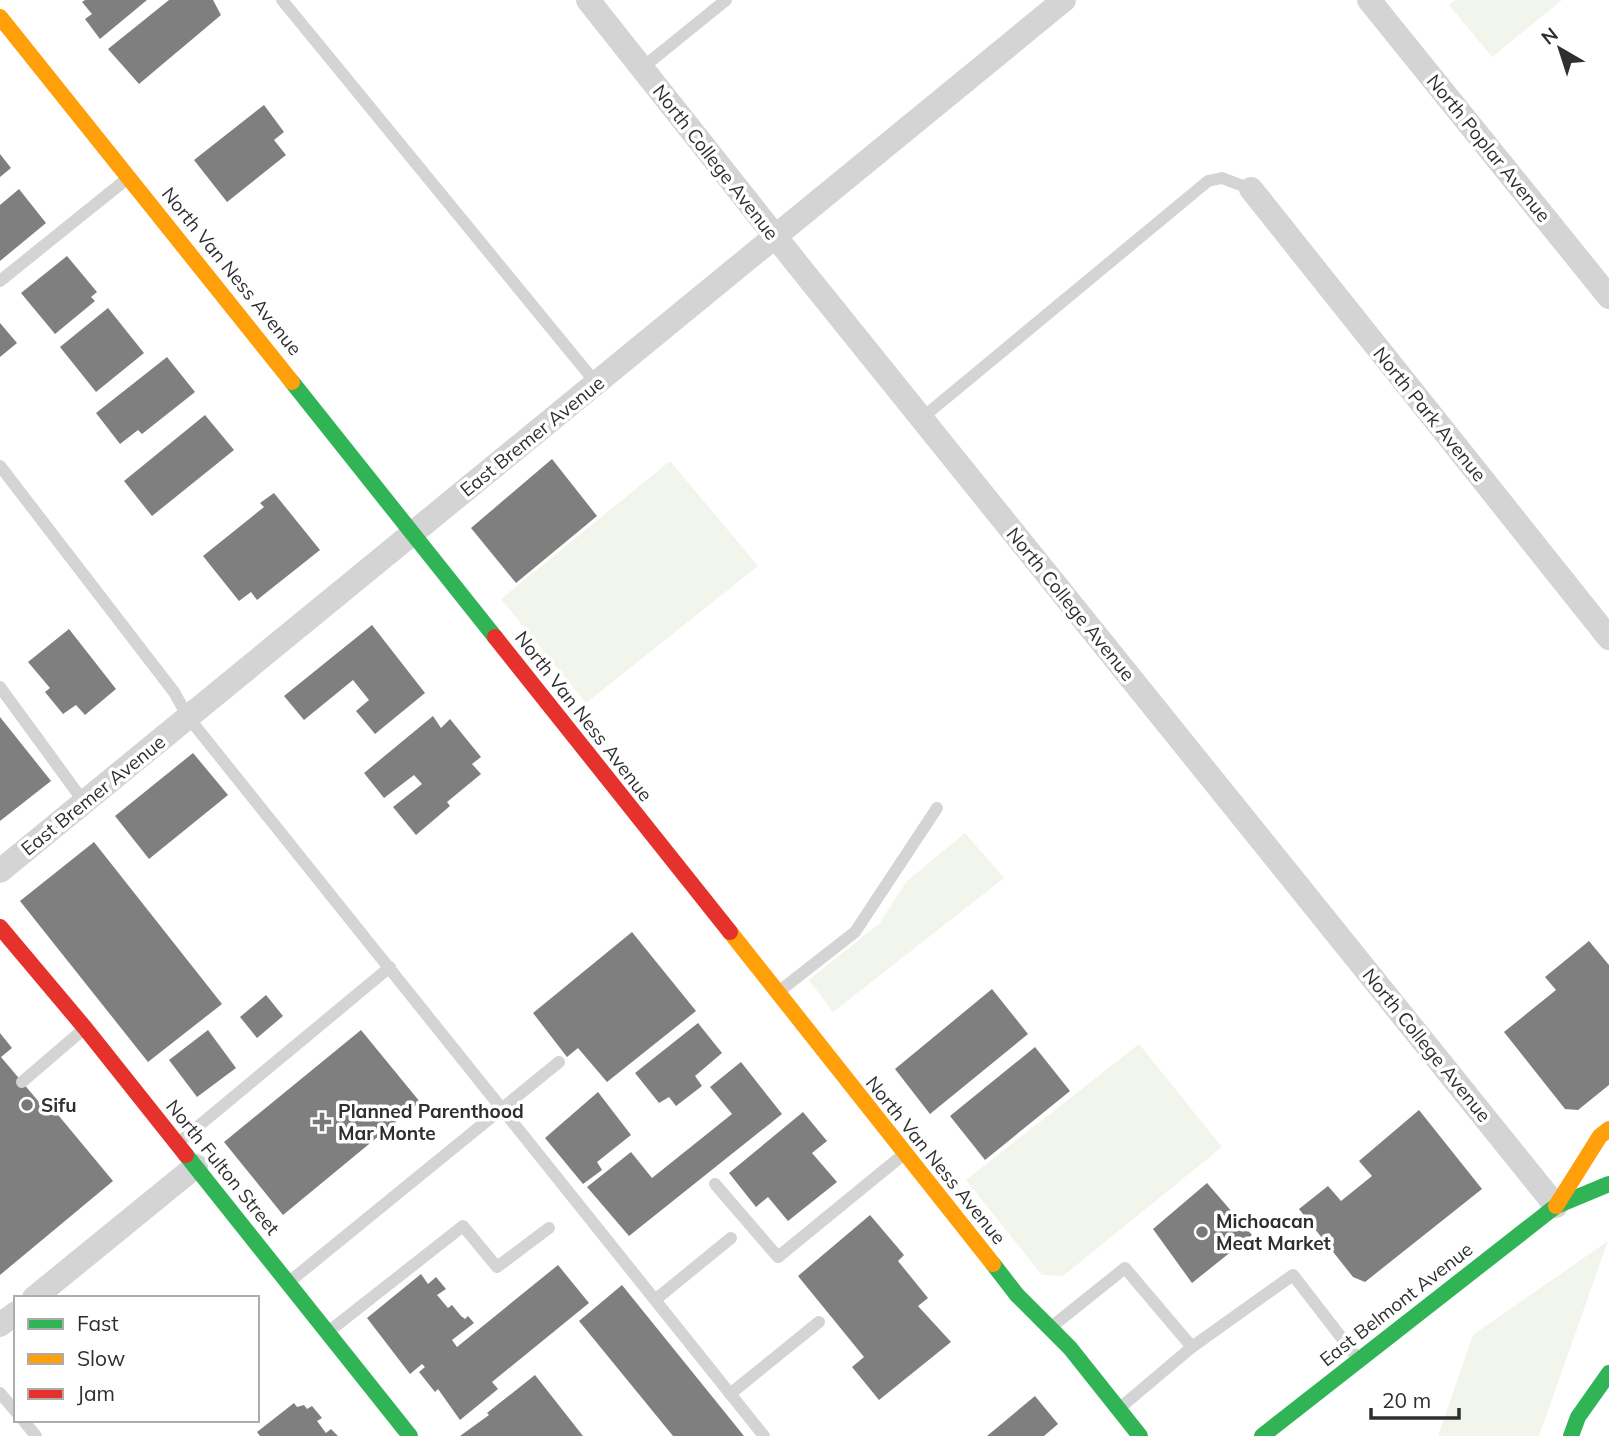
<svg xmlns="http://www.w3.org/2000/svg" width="1609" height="1436" viewBox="0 0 1609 1436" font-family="Mulish,sans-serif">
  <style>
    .green { fill: #f1f5eb }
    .building { fill: #7f7f7f }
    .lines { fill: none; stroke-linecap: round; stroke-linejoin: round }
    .lane { stroke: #d4d4d4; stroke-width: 12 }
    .street { stroke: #d4d4d4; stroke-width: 24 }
    .fast { stroke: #30b455; stroke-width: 16 }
    .slow { stroke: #ff9f0a; stroke-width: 16 }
    .jam { stroke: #e5322d; stroke-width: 16 }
    .poi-dot { fill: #787878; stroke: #fff; stroke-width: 2.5 }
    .labels { text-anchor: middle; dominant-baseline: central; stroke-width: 7; stroke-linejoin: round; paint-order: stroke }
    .street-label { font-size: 19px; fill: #2f2f2f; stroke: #fff }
    .poi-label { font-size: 19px; font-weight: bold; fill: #2f2f2f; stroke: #fff; text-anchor: start }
  </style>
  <rect width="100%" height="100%" fill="#fff"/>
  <g class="green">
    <path d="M1455,0h107l-70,57 -43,-52z"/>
    <path d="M670,461l88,105 -172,137 -85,-104z"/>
    <path d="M965,833l39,45 -171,134 -24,-32 71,-57 26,-41z"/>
    <path d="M1139,1044l83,103 -159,129 -21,-1 -76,-95z"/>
    <path d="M1608,1241l-69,195h-101l35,-101z"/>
  </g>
  <g class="building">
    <path d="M85,0h62l-47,39 -15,-20 7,-5 -10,-12z"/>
    <path d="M169,0h44l8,15 -82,69 -31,-35z"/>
    <path d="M264,105l20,27 -10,8 12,15 -59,47 -33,-42z"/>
    <path d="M0,154l11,14 -11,9z"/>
    <path d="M19,189l27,34 -46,38v-56z"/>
    <path d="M67,256l30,36 -6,5 4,4 -40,33 -34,-41z"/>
    <path d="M108,308l36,45 -48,39 -36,-45z"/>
    <path d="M0,323l17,20 -17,14z"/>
    <path d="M167,357l28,35 -53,42 -4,-4 -18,14 -24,-31z"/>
    <path d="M205,415l29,35 -82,66 -28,-35z"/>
    <path d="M552,459l45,57 -81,67 -45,-55z"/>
    <path d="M274,493l46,57 -63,50 -6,-8 -12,9 -36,-45 61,-49 -4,-4z"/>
    <path d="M372,625l53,68 -50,41 -19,-23 13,-11 -16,-20 -49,40 -20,-24z"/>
    <path d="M69,629l47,60 -31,26 -9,-10 -13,9 -18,-22 5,-4 -22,-26z"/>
    <path d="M433,716l8,12 9,-9 31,38 -9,7 9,10 -34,28 3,4 -34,29 -23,-28 29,-23 -8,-9 -30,23 -20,-25z"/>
    <path d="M0,717l51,64 -51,40z"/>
    <path d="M193,753l35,42 -79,64 -34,-43z"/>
    <path d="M94,842l128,162 -74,58 -128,-161z"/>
    <path d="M632,932l64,79 -89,71 -29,-34 -11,9 -34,-44z"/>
    <path d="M1589,941l20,24v120l-31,25 -13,-1 -61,-77 52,-42 -11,-13z"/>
    <path d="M992,989l36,45 -98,80 -35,-45z"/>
    <path d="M266,995l17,21 -26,22 -17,-21z"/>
    <path d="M698,1023l24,30 -27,23 7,10 -26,20 -7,-9 -10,6 -24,-30z"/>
    <path d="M208,1030l28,38 -39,29 -28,-37z"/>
    <path d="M361,1030l59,72 -137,113 -59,-73z"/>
    <path d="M0,1033l12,15 -11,9 43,51 5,-4 64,77 -113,94z"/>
    <path d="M1035,1047l35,44 -85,69 -35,-44z"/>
    <path d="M741,1062l41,52 -153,122 -42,-49 44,-35 21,26 80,-64 -22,-27z"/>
    <path d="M598,1092l33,43 -34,27 5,8 -19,14 -38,-46z"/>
    <path d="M1419,1110l63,79 -117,93 -12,-5 -54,-68 29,-23 13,15 31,-25 -13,-15z"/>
    <path d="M803,1112l24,29 -15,12 25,29 -49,39 -20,-24 -12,10 -27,-34z"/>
    <path d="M1207,1183l45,52 -60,48 -39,-54z"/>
    <path d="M870,1215l34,40 -6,6 30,37 -10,8 33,36 -72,58 -27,-33 12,-10 -66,-81z"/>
    <path d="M558,1265l31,38 -97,79 6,7 -38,31 -22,-31 -3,3 -16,-20 6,-5 -3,-3 -12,10 -43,-56 54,-44 7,10 8,-7 10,12 -9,6 11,13 4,-3 9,11 4,3 3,-3 6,7 -22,17 5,7z"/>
    <path d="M622,1285l122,151h-71l-94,-115z"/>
    <path d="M535,1375l48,61h-123l29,-21 -2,-2z"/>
    <path d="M1035,1396l23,28 -14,12h-57z"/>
    <path d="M294,1403l3,4 7,-2 3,4 5,-3 10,12 -5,3 9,12 5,-4 7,7h-78l-3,-4z"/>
  </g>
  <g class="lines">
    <g class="lane">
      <path d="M282,0l314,383"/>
      <path d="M642,68l84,-68"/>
      <path d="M0,281l128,-103"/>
      <path d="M922,418l286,-237 14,-3 29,11"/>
      <path d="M0,466l174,226 14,25 576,719"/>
      <path d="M0,687l84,115"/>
      <path d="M777,993l78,-61 82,-124"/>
      <path d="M22,1082l63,-54"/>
      <path d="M178,1143l212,-176"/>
      <path d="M715,1184l63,73 126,-103"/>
      <path d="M289,1282l270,-220"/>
      <path d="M655,1300l76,-62"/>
      <path d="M1050,1328l75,-60 67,79 -71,60"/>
      <path d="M328,1332l135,-106 34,41 52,-39"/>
      <path d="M1192,1347l101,-72 65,84"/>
      <path d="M0,1393l16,19"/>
      <path d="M730,1394l89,-72"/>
      <path d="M23,1420l13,16"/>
    </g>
    <g class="street">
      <path d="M588,0l206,260 762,946"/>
      <path d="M1369,0l240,297"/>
      <path d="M1251,189l358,449"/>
      <path d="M0,871l1064,-871"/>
      <path d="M34,1298l162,-132"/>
      <path d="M0,1325l16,-12"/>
    </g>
    <g class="fast">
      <path d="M292,382l203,255"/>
      <path d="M186,1155l224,281"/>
      <path d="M993,1264l24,31 53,53 70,88"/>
      <path d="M1262,1436l294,-230 53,-22"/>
      <path d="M1571,1436l7,-19 31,-44"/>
    </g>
    <g class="slow">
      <path d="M0,17l292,365"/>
      <path d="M730,932l263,332"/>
      <path d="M1556,1206l44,-70 9,-7"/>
    </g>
    <g class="jam">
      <path d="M495,637l235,295"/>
      <path d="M0,927l85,101 101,127"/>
    </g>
  </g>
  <g class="poi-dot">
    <circle cx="27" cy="1105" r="7"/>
    <path d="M318.5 1111.5h7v7h7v7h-7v7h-7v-7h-7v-7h7z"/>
    <circle cx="1202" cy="1232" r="7"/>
  </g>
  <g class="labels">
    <g class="street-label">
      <text transform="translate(1489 148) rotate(51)">North Poplar Avenue</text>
      <text transform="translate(716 162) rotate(52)">North College Avenue</text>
      <text transform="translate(232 271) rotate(51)">North Van Ness Avenue</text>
      <text transform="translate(1430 414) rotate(51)">North Park Avenue</text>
      <text transform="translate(532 436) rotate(-39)">East Bremer Avenue</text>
      <text transform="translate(1071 604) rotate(51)">North College Avenue</text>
      <text transform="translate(584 716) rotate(52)">North Van Ness Avenue</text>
      <text transform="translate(93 795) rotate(-39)">East Bremer Avenue</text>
      <text transform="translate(1427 1045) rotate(51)">North College Avenue</text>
      <text transform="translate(936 1160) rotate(51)">North Van Ness Avenue</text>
      <text transform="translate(223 1167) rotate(51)">North Fulton Street</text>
      <text transform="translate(1396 1304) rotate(-38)">East Belmont Avenue</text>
    </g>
    <g class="poi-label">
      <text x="41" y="1105">Sifu</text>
      <text x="338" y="1111">Planned Parenthood<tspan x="338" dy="22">Mar Monte</tspan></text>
      <text x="1216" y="1221">Michoacan<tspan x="1216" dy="22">Meat Market</tspan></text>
    </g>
  </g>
  <rect x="14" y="1296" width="245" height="126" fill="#ffffff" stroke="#acacac" stroke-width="2"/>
  <rect x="28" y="1319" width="35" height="10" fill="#30b455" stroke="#acacac" stroke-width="2"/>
  <text x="77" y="1331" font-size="21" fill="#2f2f2f">Fast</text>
  <rect x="28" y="1354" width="35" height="10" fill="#ff9f0a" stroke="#acacac" stroke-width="2"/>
  <text x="77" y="1366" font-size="21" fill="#2f2f2f">Slow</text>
  <rect x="28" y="1389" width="35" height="10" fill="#e5322d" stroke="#acacac" stroke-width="2"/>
  <text x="77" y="1401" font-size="21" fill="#2f2f2f">Jam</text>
  <g transform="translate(1560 49) rotate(321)" stroke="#ffffff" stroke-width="5" paint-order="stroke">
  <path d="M0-5L12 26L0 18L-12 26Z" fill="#2f2f2f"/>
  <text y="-10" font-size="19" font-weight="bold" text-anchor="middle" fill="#2f2f2f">N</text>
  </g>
  <path d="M1371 1408v10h88v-10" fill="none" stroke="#2f2f2f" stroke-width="3.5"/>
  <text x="1382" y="1408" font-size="21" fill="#2f2f2f" stroke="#ffffff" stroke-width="5" paint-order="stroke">20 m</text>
</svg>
